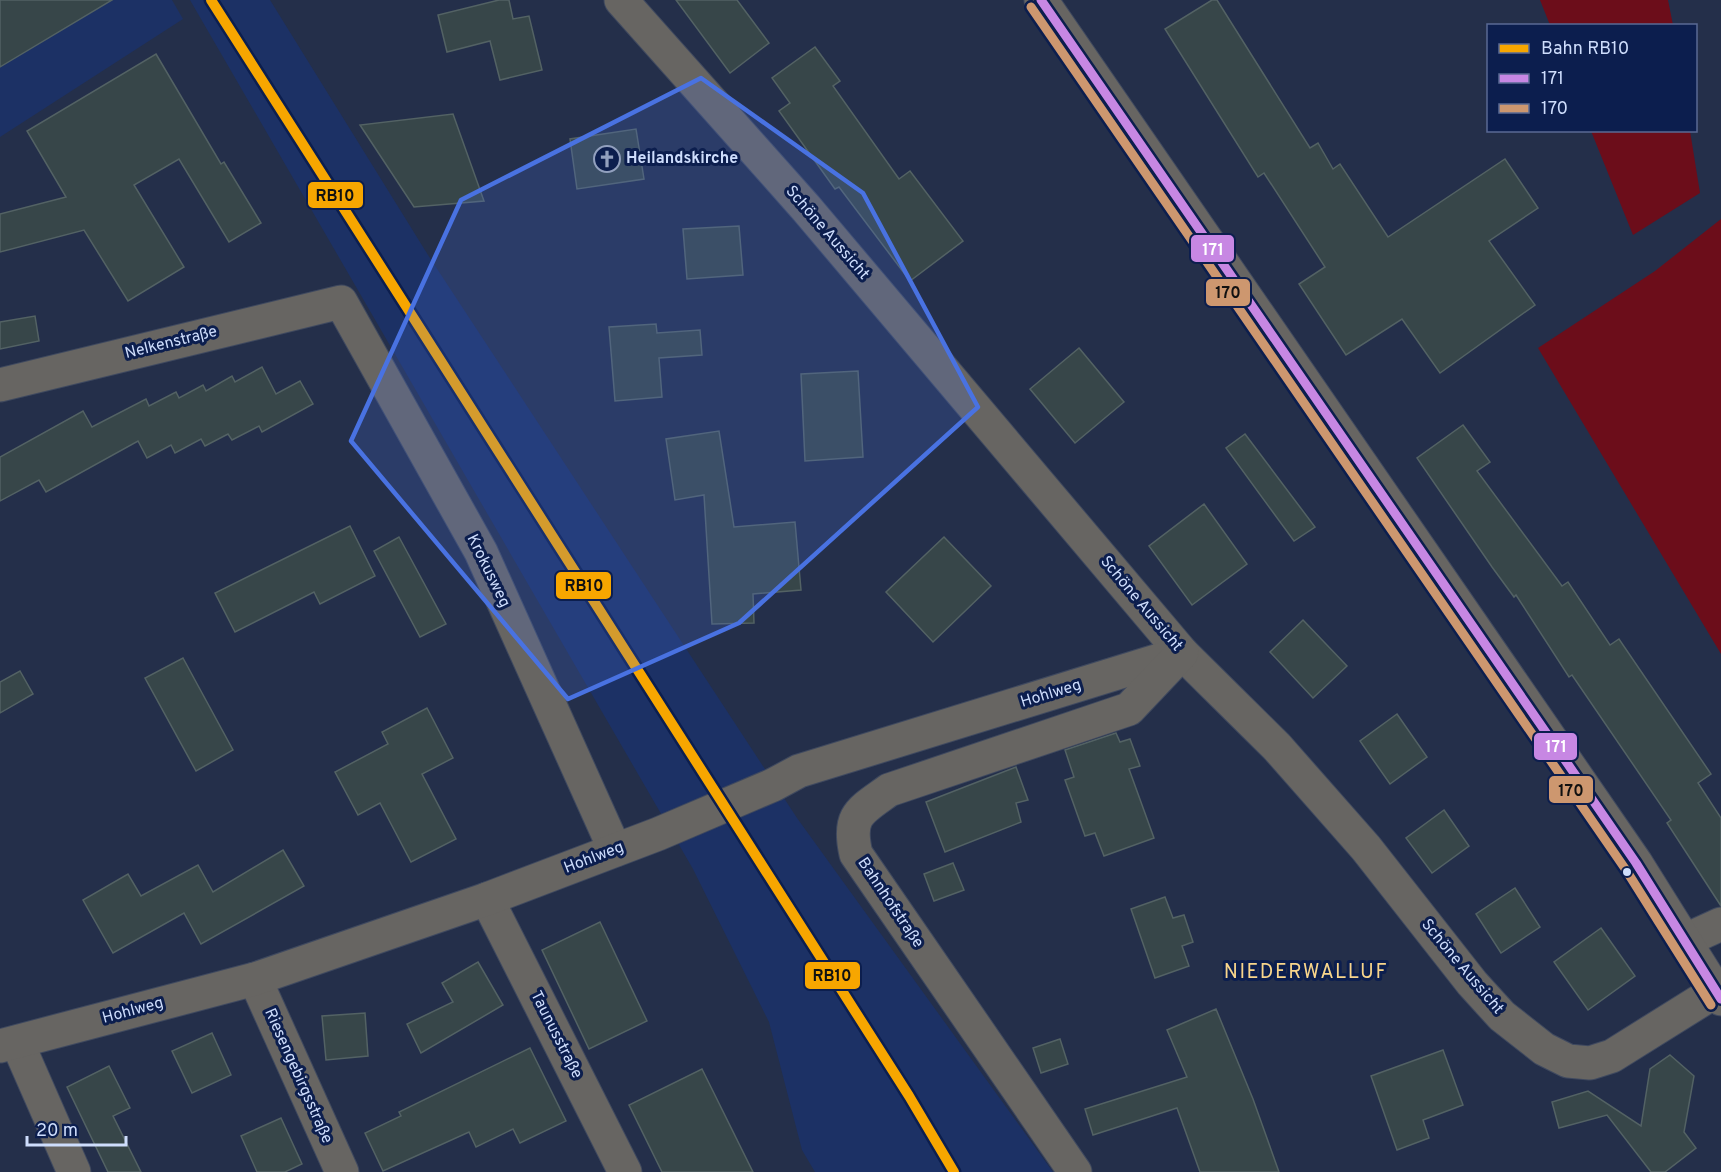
<svg xmlns="http://www.w3.org/2000/svg" width="1721" height="1172" viewBox="0 0 1721 1172" font-family="Overpass,sans-serif">
  <style>
    .built { fill: #1c3165 }
    .green { fill: #6c0d1a }
    .building { fill: #374649; stroke: #536264; stroke-width: 1.5 }
    .lines { fill: none; stroke-linecap: round; stroke-linejoin: round }
    .minor-casing { stroke: #3f495f; stroke-width: 35 }
    .tertiary-casing { stroke: #3f495f; stroke-width: 35 }
    .minor { stroke: #676562; stroke-width: 33 }
    .tertiary { stroke: #676562; stroke-width: 33 }
    .bus-1-casing { stroke: #0c1e4e; stroke-width: 14 }
    .bus-2-casing { stroke: #0c1e4e; stroke-width: 14 }
    .bus-1 { stroke: #c787e3; stroke-width: 9 }
    .bus-2 { stroke: #cd976f; stroke-width: 9 }
    .rail-1-casing { stroke: #0c1e4e; stroke-width: 15 }
    .rail-1 { stroke: #f7a600; stroke-width: 10 }
    .marked { fill: #4972e1; fill-opacity: 0.2; stroke: #4972e1; stroke-width: 4.5; stroke-linejoin: round }
    .bus-dot { fill: #ceddfc; stroke: #0c1e4e; stroke-width: 2 }
    .labels { text-anchor: middle; dominant-baseline: central; stroke-width: 6; stroke-linejoin: round; paint-order: stroke }
    .poi-label { font-size: 16px; font-weight: bold; fill: #ceddfc; stroke: #0c1e4e; text-anchor: start }
    .street-label { font-size: 16px; fill: #ceddfc; stroke: #0c1e4e }
    .quarter-label { font-size: 20px; letter-spacing: 1.5px; fill: #f8d58b; stroke: #0c1e4e }
    .line-badge { stroke: #0c1e4e; stroke-width: 2 }
    .badge-label { font-size: 16px; text-anchor: middle; font-weight: bold; fill: #fff }
    .pale-badge-label { font-size: 16px; text-anchor: middle; font-weight: bold; fill: #111 }
  </style>
  <rect width="100%" height="100%" fill="#242f4a"/>
  <g class="built">
    <path d="M0,0h172l11,19 -183,118z"/>
    <path d="M190,0h80l158,255 369,563 256,354h-238l-13,-22 -33,-128 -76,-153z"/>
  </g>
  <g class="green">
    <path d="M1540,0h128l5,25h-123z"/>
    <path d="M1591,131h99l10,62 -67,42z"/>
    <path d="M1721,219v435l-183,-306 117,-77z"/>
  </g>
  <g class="building">
    <path d="M0,0h112l-112,67z"/>
    <path d="M499,0h10l4,19 16,-3 13,54 -42,10 -10,-39 -43,11 -9,-37z"/>
    <path d="M676,0h61l32,43 -39,30z"/>
    <path d="M1212,0h5l93,148 8,-5 15,26 7,-5 48,73 117,-78 33,49 -49,33 46,64 -95,68 -38,-54 -56,36 -47,-71 26,-17 -61,-94 -6,4 -93,-148z"/>
    <path d="M815,47l25,34 -7,5 66,93 11,-8 53,70 -53,40 -71,-94 -4,2 -56,-78 11,-8 -18,-25z"/>
    <path d="M156,54l65,110 3,-2 37,61 -32,19 -50,-83 -45,26 50,82 -56,34 -44,-71 -84,22v-38l66,-17 -39,-66z"/>
    <path d="M453,114l31,87 -70,6 -54,-82z"/>
    <path d="M636,129l8,50 -67,10 -7,-50z"/>
    <path d="M739,226l4,49 -56,4 -4,-50z"/>
    <path d="M35,316l4,25 -39,8v-27z"/>
    <path d="M656,324l1,9 43,-3 2,25 -43,3 3,39 -47,4 -6,-74z"/>
    <path d="M1079,348l45,54 -49,41 -45,-54z"/>
    <path d="M262,367l14,27 24,-13 13,23 -51,28 -3,-6 -27,14 -4,-6 -23,12 -4,-7 -26,14 -4,-8 -24,13 -9,-17 -92,51 -7,-12 -39,21v-44l83,-46 9,16 54,-28 3,7 27,-14 3,6 24,-13 3,6 26,-15 3,6z"/>
    <path d="M858,371l5,86 -58,4 -4,-87z"/>
    <path d="M1463,425l27,37 -13,9 85,115 6,-4 42,63 9,-6 92,135 -13,9 23,35v88l-54,-83 4,-3 -99,-145 -3,2 -53,-82 -2,2 -22,-30 -75,-109z"/>
    <path d="M719,431l15,96 61,-5 6,68 -48,4 1,29 -42,1 -8,-129 -29,5 -9,-61z"/>
    <path d="M1245,434l70,93 -21,14 -68,-93z"/>
    <path d="M1204,504l43,60 -55,41 -43,-59z"/>
    <path d="M350,526l25,50 -55,28 -6,-12 -79,40 -20,-39z"/>
    <path d="M399,537l47,87 -26,13 -46,-86z"/>
    <path d="M944,537l47,49 -58,56 -47,-50z"/>
    <path d="M1303,620l44,46 -34,32 -43,-46z"/>
    <path d="M183,658l50,92 -37,21 -51,-93z"/>
    <path d="M20,671l13,23 -33,19v-31z"/>
    <path d="M427,708l26,50 -31,16 34,65 -45,23 -31,-59 -22,12 -23,-43 53,-28 -6,-12z"/>
    <path d="M1397,714l30,43 -37,27 -30,-43z"/>
    <path d="M1116,733l4,9 10,-3 10,27 -11,3 25,69 -50,18 -9,-23 -10,3 -20,-56 9,-3 -9,-27z"/>
    <path d="M1016,767l12,33 -12,3 5,19 -76,30 -19,-50z"/>
    <path d="M1444,810l25,36 -37,27 -26,-35z"/>
    <path d="M283,850l21,36 -103,58 -17,-31 -71,40 -30,-53 45,-26 13,22 57,-31 15,27z"/>
    <path d="M953,863l11,27 -30,11 -10,-27z"/>
    <path d="M1515,888l25,39 -39,26 -25,-39z"/>
    <path d="M1165,897l8,21 11,-3 9,27 -11,4 7,20 -34,12 -24,-69z"/>
    <path d="M600,922l47,99 -58,28 -47,-99z"/>
    <path d="M1601,928l34,48 -47,34 -34,-48z"/>
    <path d="M478,962l25,43 -82,48 -14,-29 46,-22 -11,-19z"/>
    <path d="M1216,1009l37,90 26,73h-79l-23,-64 -84,27 -8,-26 102,-32 -20,-47z"/>
    <path d="M365,1013l3,43 -42,4 -4,-44z"/>
    <path d="M212,1033l19,42 -39,18 -20,-42z"/>
    <path d="M1060,1039l8,25 -27,9 -8,-25z"/>
    <path d="M530,1048l36,73 -46,22 -7,-14 -37,18 -7,-15 -86,39 -18,-38 36,-17 -2,-4z"/>
    <path d="M1443,1050l20,55 -40,15 6,18 -32,12 -26,-74z"/>
    <path d="M1670,1055l24,21 -10,56 12,16 -31,24h-14l-44,-57 -48,13 -7,-26 36,-11 53,35 9,-57z"/>
    <path d="M109,1066l21,42 -17,8 28,56h-33l-41,-85z"/>
    <path d="M702,1069l51,103h-91l-33,-67z"/>
    <path d="M281,1118l21,46 -17,8h-28l-16,-36z"/>
  </g>
  <g class="lines">
    <defs>
      <g id="minor">
        <path d="M621,0l185,208 376,445 95,94 89,101 106,135 30,33 42,33 24,12 22,2 22,-7 104,-65"/>
        <path d="M0,385l341,-83 140,250 134,298"/>
        <path d="M487,899l138,273"/>
        <path d="M1686,940l35,-16"/>
        <path d="M255,979l87,193"/>
        <path d="M17,1042l57,130"/>
        <path d="M0,1046l255,-67 232,-80 171,-65 115,-49 26,-14 383,-118"/>
        <path d="M1075,1172l-219,-318c-9,-39 4,-43 33,-64l240,-81 52,-55"/>
      </g>
      <path id="tertiary" d="M1041,0l595,863 85,136"/>
    </defs>
    <use href="#minor" class="minor-casing"/>
    <use href="#tertiary" class="tertiary-casing"/>
    <use href="#minor" class="minor"/>
    <use href="#tertiary" class="tertiary"/>
    <defs>
      <path id="bus-1" d="M1041,0l595,863 85,136"/>
      <path id="bus-2" d="M1031,7l595,863 85,135"/>
    </defs>
    <use href="#bus-1" class="bus-1-casing"/>
    <use href="#bus-2" class="bus-2-casing"/>
    <use href="#bus-1" class="bus-1"/>
    <use href="#bus-2" class="bus-2"/>
    <defs>
      <path id="rail-1" d="M211,0l698,1096 45,76"/>
    </defs>
    <use href="#rail-1" class="rail-1-casing"/>
    <use href="#rail-1" class="rail-1"/>
  </g>
  <path class="marked" d="M701,78l162,115 115,214 -239,216 -171,76 -217,-258 110,-241z"/>
  <defs>
    <symbol id="church-ring" viewBox="-11 -11 22 22"><circle r="9.5" fill="#0c1e4e" stroke="#92a0be" stroke-width="1.5"/><path d="M-1.2-6h2.4v3.5h3.3v2.4h-3.3V6h-2.4V-.1h-3.3v-2.4h3.3Z" fill="#92a0be"/></symbol>
  </defs>
  <g fill-rule="evenodd">
    <use href="#church-ring" x="592" y="144" width="30" height="30"/>
  </g>
  <circle class="bus-dot" cx="1627" cy="872" r="5"/>
  <g class="labels">
    <g class="poi-label">
      <text x="626" y="159">Heilandskirche</text>
    </g>
    <g class="street-label">
      <text transform="translate(827 233) rotate(49)">Schöne Aussicht</text>
      <text transform="translate(171 343) rotate(-14)">Nelkenstraße</text>
      <text transform="translate(488 571) rotate(64)">Krokusweg</text>
      <text transform="translate(1141 604) rotate(50)">Schöne Aussicht</text>
      <text transform="translate(1051 694) rotate(-17)">Hohlweg</text>
      <text transform="translate(594 858) rotate(-21)">Hohlweg</text>
      <text transform="translate(890 903) rotate(56)">Bahnhofstraße</text>
      <text transform="translate(1462 967) rotate(50)">Schöne Aussicht</text>
      <text transform="translate(133 1011) rotate(-15)">Hohlweg</text>
      <text transform="translate(556 1035) rotate(63)">Taunusstraße</text>
      <text transform="translate(298 1076) rotate(66)">Riesengebirgsstraße</text>
    </g>
    <g class="quarter-label">
      <text x="1306" y="973">NIEDERWALLUF</text>
    </g>
  </g>
  <g class="line-badge">
    <rect x="307" y="181" width="57" height="28" rx="6" fill="#f7a600"/>
    <rect x="1190" y="234" width="45" height="29" rx="6" fill="#c787e3"/>
    <rect x="1205" y="278" width="46" height="29" rx="6" fill="#cd976f"/>
    <rect x="555" y="571" width="57" height="29" rx="6" fill="#f7a600"/>
    <rect x="1533" y="732" width="45" height="29" rx="6" fill="#c787e3"/>
    <rect x="1548" y="775" width="46" height="29" rx="6" fill="#cd976f"/>
    <rect x="804" y="961" width="57" height="29" rx="6" fill="#f7a600"/>
  </g>
  <g class="badge-label">
    <text x="1213" y="255">171</text>
    <text x="1556" y="752">171</text>
  </g>
  <g class="pale-badge-label">
    <text x="335" y="201">RB10</text>
    <text x="1228" y="298">170</text>
    <text x="584" y="591">RB10</text>
    <text x="1571" y="796">170</text>
    <text x="832" y="981">RB10</text>
  </g>
  <rect x="1487" y="24" width="210" height="108" fill="#0c1e4e" stroke="#5a6a94" stroke-width="1.5"/>
  <rect x="1499" y="44" width="30" height="9" fill="#f7a600" stroke="#5a6a94" stroke-width="1.5"/>
  <text x="1541" y="54" font-size="18" fill="#ceddfc">Bahn RB10</text>
  <rect x="1499" y="74" width="30" height="9" fill="#c787e3" stroke="#5a6a94" stroke-width="1.5"/>
  <text x="1541" y="84" font-size="18" fill="#ceddfc">171</text>
  <rect x="1499" y="104" width="30" height="9" fill="#cd976f" stroke="#5a6a94" stroke-width="1.5"/>
  <text x="1541" y="114" font-size="18" fill="#ceddfc">170</text>
  <path d="M27 1136v9h99v-9" fill="none" stroke="#ceddfc" stroke-width="3"/>
  <text x="36" y="1136" font-size="18" fill="#ceddfc" stroke="#0c1e4e" stroke-width="4.5" paint-order="stroke">20 m</text>
</svg>
